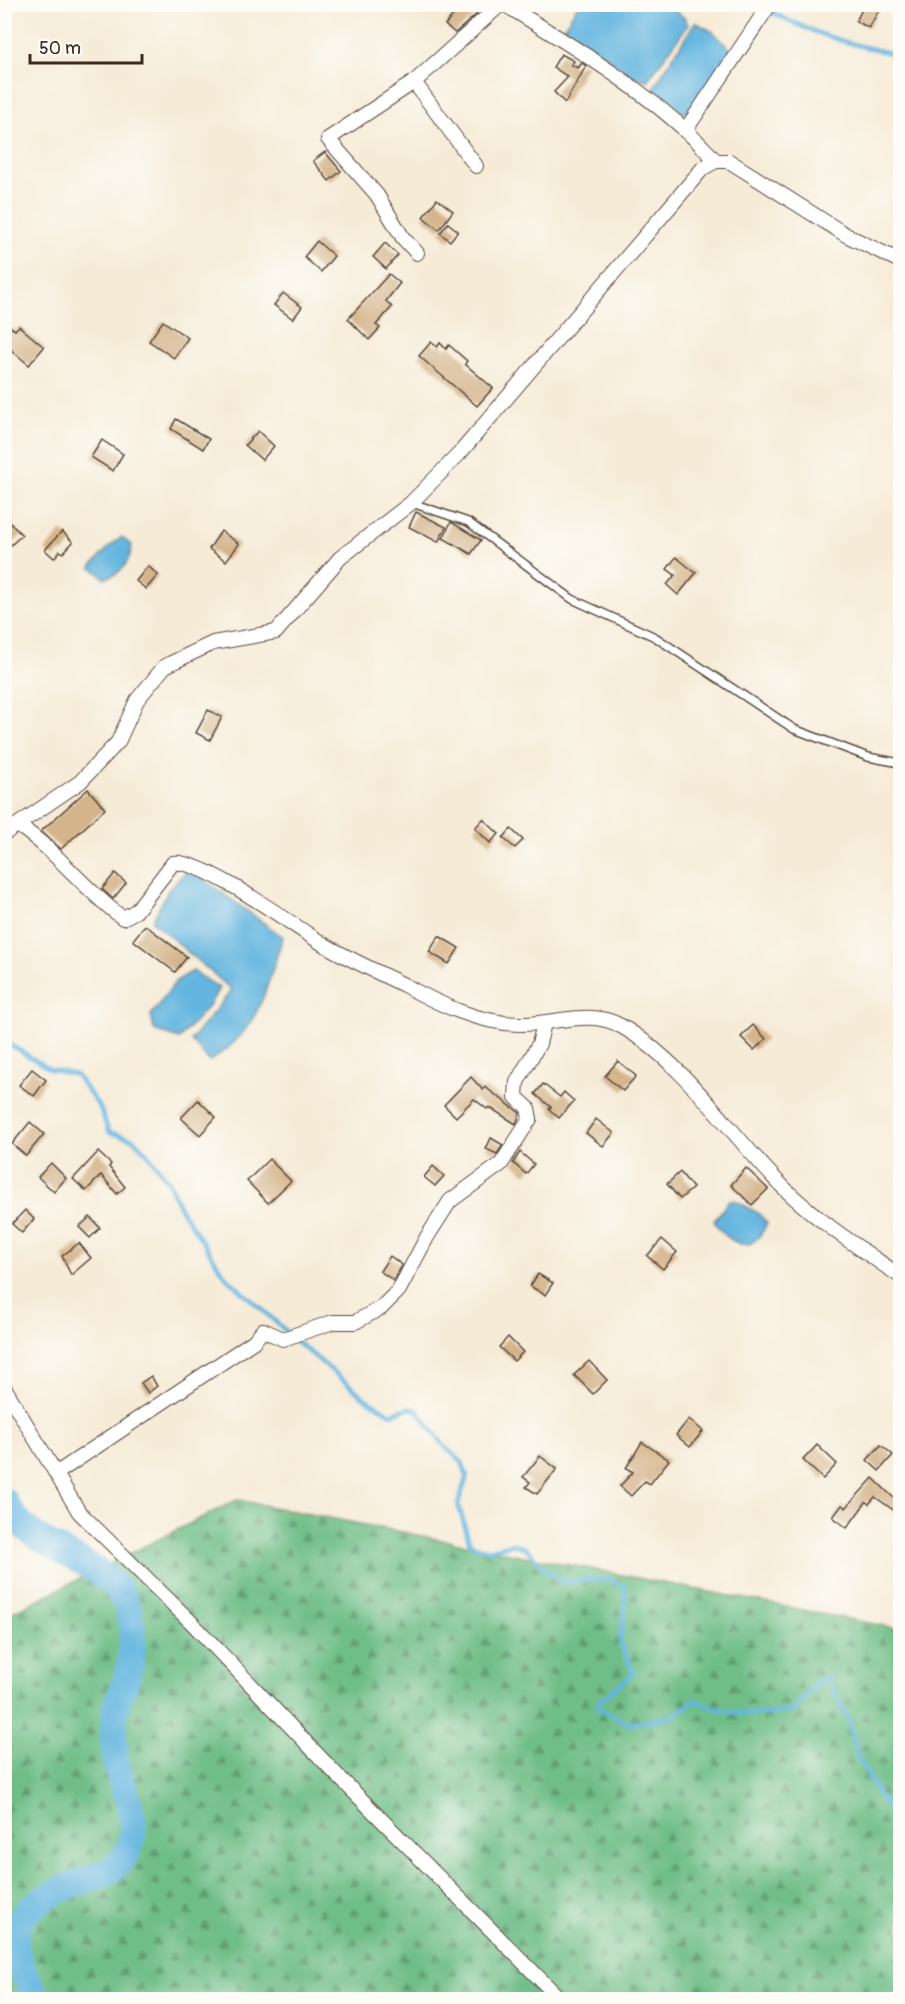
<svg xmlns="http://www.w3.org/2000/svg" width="905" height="2004" viewBox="0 0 905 2004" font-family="Pangolin,sans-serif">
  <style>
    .forest { fill: url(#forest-firs); stroke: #567452; stroke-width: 1.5 }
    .water { fill: #64b5df; stroke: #50707e; stroke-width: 1.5 }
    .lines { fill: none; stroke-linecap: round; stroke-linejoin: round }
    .stream { stroke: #64b5df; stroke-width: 4.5 }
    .river { stroke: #64b5df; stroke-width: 27 }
    .building { fill: #d4b48a }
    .lane-casing { stroke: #57473a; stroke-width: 10 }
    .street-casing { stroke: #57473a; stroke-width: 16 }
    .lane { stroke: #fff; stroke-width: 7 }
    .street { stroke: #fff; stroke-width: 14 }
  </style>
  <defs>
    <pattern id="forest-firs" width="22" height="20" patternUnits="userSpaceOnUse" patternTransform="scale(1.5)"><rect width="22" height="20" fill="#70be87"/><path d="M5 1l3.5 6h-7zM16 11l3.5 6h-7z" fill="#5d9b6e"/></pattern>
  </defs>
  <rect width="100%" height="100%" fill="#fdfcf7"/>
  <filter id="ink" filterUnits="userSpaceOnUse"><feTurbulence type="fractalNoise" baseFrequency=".0167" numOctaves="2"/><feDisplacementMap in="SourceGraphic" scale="12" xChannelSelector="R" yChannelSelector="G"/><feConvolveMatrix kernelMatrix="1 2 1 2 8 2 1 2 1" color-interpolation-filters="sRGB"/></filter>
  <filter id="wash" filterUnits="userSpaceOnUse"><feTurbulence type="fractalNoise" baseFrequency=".008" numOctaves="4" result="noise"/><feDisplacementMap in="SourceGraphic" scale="24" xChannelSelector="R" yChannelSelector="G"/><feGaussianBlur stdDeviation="1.35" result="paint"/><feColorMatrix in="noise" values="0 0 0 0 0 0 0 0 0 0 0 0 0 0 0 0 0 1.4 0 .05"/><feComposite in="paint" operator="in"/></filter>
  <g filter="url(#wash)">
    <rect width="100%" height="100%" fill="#f6ebd7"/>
    <path class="forest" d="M237,1500l663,129v370l-895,1v-384z"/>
    <g class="water">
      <path d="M578,5h89l18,13 3,7 -41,56 -14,-5 -70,-47z"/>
      <path d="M695,22l17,9 19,18 -31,48 -15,16 -15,-7 -18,-16z"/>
      <path d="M122,537l10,9c-3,18 -10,28 -28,32l-13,-11 18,-20z"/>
      <path d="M189,869l94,68c-17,51 -24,96 -74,124l-18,-21 41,-50 -80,-69 17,-32z"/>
      <path d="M193,971l26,17 -9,16 -31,35 -25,-9 -3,-15 25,-34z"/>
      <path d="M735,1200l23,13 9,10c-3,7 -8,15 -14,19 -14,8 -33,-9 -39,-21l14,-19z"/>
    </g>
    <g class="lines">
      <g class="stream">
        <path d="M758,4c43,27 93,41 142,51"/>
        <path d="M4,1041l46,28 26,6 24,33 9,24 24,7 14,14 21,28 12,27 46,69 60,54"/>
        <path d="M296,1341l70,58 25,15 18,-6 8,2 29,38 16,14 5,14 -9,28 12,40 17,6 26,-6 13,4 21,23 18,11 42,-3 18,7v26l-5,26 2,10 12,25 -33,27 -3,8 31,16 43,-7 23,-17c33,16 61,16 97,11l27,-31 8,-2 22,43 8,34 23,43 20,22"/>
      </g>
      <path class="river" d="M4,1501c24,46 77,51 111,85 21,21 20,63 12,91 -3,11 -10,22 -12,34 -3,19 -2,44 4,63 6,20 19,45 12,66 -1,7 -8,19 -13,24 -9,10 -29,15 -41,19 -70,27 -77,54 -38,117"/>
    </g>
    <g id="blocks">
      <g class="building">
        <path d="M462,4l15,10 -22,19 -10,-8z"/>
        <path d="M865,4l15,4 -11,20 -13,-7z"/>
        <path d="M561,54l13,7 -3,4 7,3 4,-5 4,3 -21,37 -11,-11 14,-15 -15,-10z"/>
        <path d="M325,152l16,19 -12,10 -16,-20z"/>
        <path d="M437,199l16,12 -14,19 -16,-13z"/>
        <path d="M448,223l10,8 -8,10 -10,-8z"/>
        <path d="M317,241l17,15 -13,16 -17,-15z"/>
        <path d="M385,243l13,12 -12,14 -13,-12z"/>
        <path d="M389,274l11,9 -14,18 6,6 -16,18 4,3 -11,12 -21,-21z"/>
        <path d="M283,293l19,14 -9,12 -19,-14z"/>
        <path d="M163,321l25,17 -14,20 -25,-17z"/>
        <path d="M4,323l11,7 4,-4 25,21 -15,18 -25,-21z"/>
        <path d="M431,342l6,5 3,-4 6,6 3,-4 18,16 -2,3 28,24 -16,18 -58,-50z"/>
        <path d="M176,419l33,20 -6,10 -32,-20z"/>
        <path d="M258,431l16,15 -12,14 -17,-15z"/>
        <path d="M102,440l21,14 -10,17 -22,-14z"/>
        <path d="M416,512l30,15 -8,15 -29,-15z"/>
        <path d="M4,517l18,18 -11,10 -7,-6z"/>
        <path d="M451,522l30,18 -10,14 -28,-16z"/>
        <path d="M62,531l11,11 -10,11 -3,-2 -6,7 -9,-8z"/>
        <path d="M221,531l18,13 -13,17 -17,-12z"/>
        <path d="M676,557l20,16 -18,22 -11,-10 8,-10 -8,-6z"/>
        <path d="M148,566l10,9 -12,14 -10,-8z"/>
        <path d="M208,710l14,7 -12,23 -14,-7z"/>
        <path d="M88,789l17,20 -44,40 -20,-18z"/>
        <path d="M483,819l16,15 -9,9 -15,-15z"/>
        <path d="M511,829l12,11 -8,8 -12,-10z"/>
        <path d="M115,873l11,10 -13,16 -11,-10z"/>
        <path d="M145,925l42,32 -12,15 -42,-32z"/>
        <path d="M439,936l20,12 -10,16 -20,-12z"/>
        <path d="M753,1025l13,14 -12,11 -13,-13z"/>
        <path d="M618,1061l18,15 -13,15 -18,-15z"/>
        <path d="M32,1069l14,11 -12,16 -15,-11z"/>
        <path d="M471,1077l12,13 2,-3 35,26 -4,11 -27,-17 -2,2 -13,-10 -18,18 -12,-12z"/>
        <path d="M543,1084l17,13 4,-5 10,9 -15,17 -10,-9 2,-2 -16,-13z"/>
        <path d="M198,1100l18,17 -16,18 -19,-17z"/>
        <path d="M596,1119l18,14 -11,13 -17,-13z"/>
        <path d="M30,1122l14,12 -18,22 -14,-12z"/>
        <path d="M491,1138l12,7 -6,9 -11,-5z"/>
        <path d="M98,1152l13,12 -2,3 16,20 -8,7 -16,-19 -15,16 -13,-12z"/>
        <path d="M520,1152l14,12 -8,10 -13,-11z"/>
        <path d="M269,1159l22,22 -23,22 -21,-22z"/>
        <path d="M51,1163l15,15 -12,14 -16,-15z"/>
        <path d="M433,1166l11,10 -9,10 -11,-9z"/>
        <path d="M746,1168l22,21 -16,16 -21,-20z"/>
        <path d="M680,1172l13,16 -13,11 -13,-15z"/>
        <path d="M25,1210l9,9 -12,14 -10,-9z"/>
        <path d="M90,1217l10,11 -10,10 -11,-11z"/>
        <path d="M662,1239l15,13 -14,17 -16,-13z"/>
        <path d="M79,1243l12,15 -20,17 -9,-19z"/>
        <path d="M390,1256l12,9 -8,16 -14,-10z"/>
        <path d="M538,1274l15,9 -8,12 -15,-9z"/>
        <path d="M508,1337l15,15 -9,9 -15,-14z"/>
        <path d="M589,1361l18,19 -14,14 -19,-19z"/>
        <path d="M151,1376l6,10 -9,7 -7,-10z"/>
        <path d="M689,1419l14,12 -13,16 -14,-12z"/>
        <path d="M642,1442l27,18 -19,24 -5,-3 -14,15 -11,-10 13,-14 -7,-4z"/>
        <path d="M817,1445l20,19 -14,15 -20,-19z"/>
        <path d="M881,1445l12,10 -14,16 -12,-11z"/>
        <path d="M540,1456l17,13 -20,25 -11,-7 4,-5 -7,-5z"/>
        <path d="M873,1478l27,26 -1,10 -24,-17 -6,7 -3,-2 -19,26 -14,-11 9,-12 4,3z"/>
      </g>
    </g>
  </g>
  <g filter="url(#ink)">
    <use href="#blocks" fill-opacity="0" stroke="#57473a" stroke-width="1.5"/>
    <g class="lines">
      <defs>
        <path id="lane" d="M412,503l56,19 104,77 83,38 139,92 74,28 32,6"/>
        <g id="street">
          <path d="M504,4c73,45 155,93 212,157"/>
          <path d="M414,82l62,84"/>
          <path d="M685,131l85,-127"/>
          <path d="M417,253l-14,-15 -26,-43 -49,-56 86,-57 87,-78"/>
          <path d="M19,826c39,26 66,65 104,92l13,-7 37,-48c29,-5 121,63 150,81 26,15 54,28 81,41 35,19 74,38 115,39 34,1 71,-16 102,2 63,36 112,112 164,163 34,33 76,60 115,87"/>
          <path d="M4,834l76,-52 38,-40 19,-42 28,-34 48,-23 63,-11 64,-74 71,-55 48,-49 244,-286 13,-7h13l117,74 54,26"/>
          <path d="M4,1387l75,125 112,110 145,152 225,226"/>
          <path d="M57,1473l197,-132 9,-11 20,9 50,-17h22l26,-14 18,-18 28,-53 23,-36 51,-37 29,-45 -2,-11 -12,-11 1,-15 22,-38 5,-21"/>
        </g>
      </defs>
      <use href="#lane" class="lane-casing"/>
      <use href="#street" class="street-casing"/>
      <use href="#lane" class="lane"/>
      <use href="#street" class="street"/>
    </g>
  </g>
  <rect width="905" height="2004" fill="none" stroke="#fdfcf7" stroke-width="24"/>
  <path d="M30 54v9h112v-9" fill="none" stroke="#3b2a1e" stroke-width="3"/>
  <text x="39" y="54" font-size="18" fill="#3b2a1e" stroke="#fdfcf7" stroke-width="4.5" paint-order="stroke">50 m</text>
</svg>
